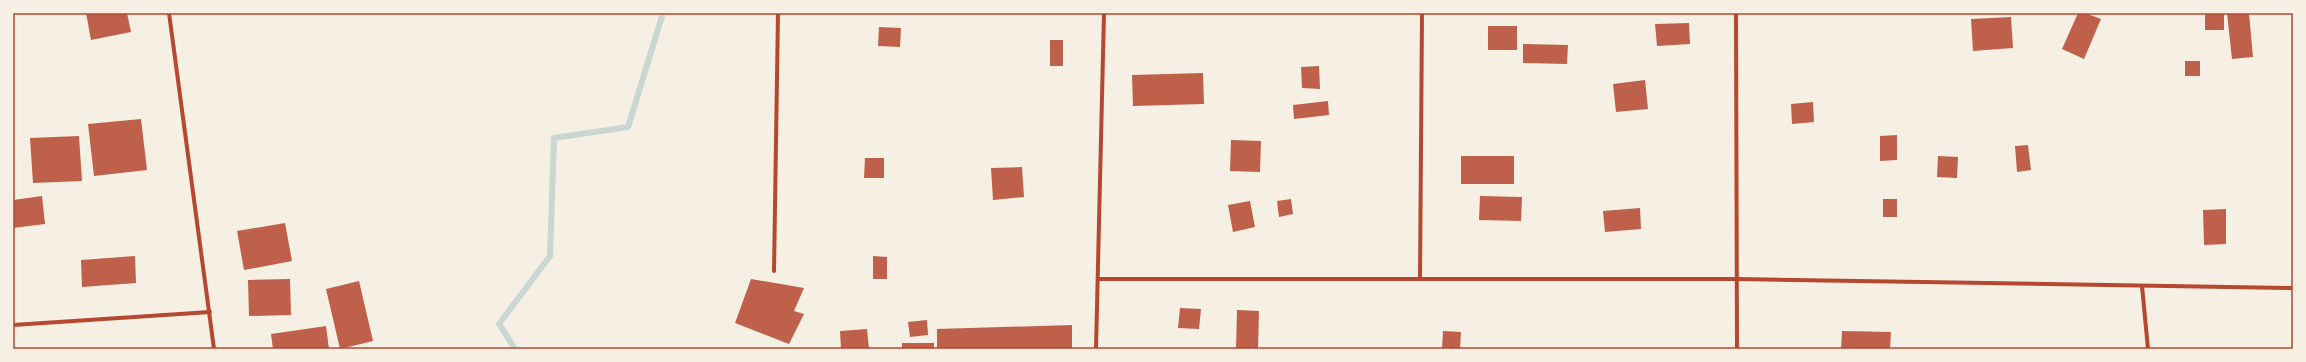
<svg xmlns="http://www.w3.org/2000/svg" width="2306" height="362" viewBox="0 0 2306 362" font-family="Manrope,sans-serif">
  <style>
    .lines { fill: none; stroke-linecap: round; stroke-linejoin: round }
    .stream { stroke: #c9d6d2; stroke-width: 6 }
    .building { fill: #bf614a }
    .minor { stroke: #b5482f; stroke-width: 4 }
    .neatline { fill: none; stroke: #b5482f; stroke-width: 1.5 }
  </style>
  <rect width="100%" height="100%" fill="#f6efe4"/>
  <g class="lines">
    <path class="stream" d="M515,349l-16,-25 51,-68 4,-118 74,-11 35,-114"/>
  </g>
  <g class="building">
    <path d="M86,13h41l4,19 -40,8z"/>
    <path d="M2078,13h7l16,6 -17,40 -22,-10z"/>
    <rect x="2205" y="13" width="19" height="17"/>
    <path d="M2227,13h22l4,44 -21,2z"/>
    <path d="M2011,17l2,31 -40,3 -2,-32z"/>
    <path d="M1689,23l1,21 -33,2 -2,-22z"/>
    <rect x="1488" y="26" width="29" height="24"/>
    <path d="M879,27l22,1 -1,19 -22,-1z"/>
    <rect x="1050" y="40" width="13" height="26"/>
    <path d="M1523,44l45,1 -1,19 -44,-1z"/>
    <rect x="2185" y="61" width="15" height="15"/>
    <path d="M1319,66l1,23 -18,-1 -1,-21z"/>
    <path d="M1203,73l1,31 -71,2 -1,-31z"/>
    <path d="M1645,80l3,29 -32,3 -3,-28z"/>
    <path d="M1328,101l1,14 -35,4 -1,-14z"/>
    <path d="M1813,102l1,20 -22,2 -1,-20z"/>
    <path d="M141,119l6,51 -53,6 -6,-52z"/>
    <path d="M1897,135v25l-17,1v-25z"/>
    <path d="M79,136l3,45 -49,2 -3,-45z"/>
    <path d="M1231,140l30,1 -1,31 -30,-1z"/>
    <path d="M2028,145l3,25 -14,2 -2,-26z"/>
    <rect x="1461" y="156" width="53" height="28"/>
    <path d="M1938,156l20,1 -1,21 -20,-1z"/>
    <path d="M865,158h19v20h-20z"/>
    <path d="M1022,167l2,30 -31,3 -2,-32z"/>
    <path d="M42,196l3,28 -32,4v-28z"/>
    <path d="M1480,196l42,1 -1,24 -42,-1z"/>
    <path d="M1291,199l2,15 -14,3 -2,-16z"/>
    <rect x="1883" y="199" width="14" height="18"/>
    <path d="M1250,201l5,26 -22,5 -5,-27z"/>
    <path d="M1640,208l1,21 -36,3 -2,-21z"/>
    <path d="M2226,209v35l-22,1 -1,-35z"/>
    <path d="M285,223l7,38 -48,9 -7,-39z"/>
    <path d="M135,256l1,27 -54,4 -1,-27z"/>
    <path d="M873,256l14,1v22h-14z"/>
    <path d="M290,279l1,36 -42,1 -1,-36z"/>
    <path d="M751,279l53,9 -10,23 10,3 -15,30 -54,-21z"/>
    <path d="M359,281l14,60 -33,8 -14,-60z"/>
    <path d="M1180,308l21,1 -2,20 -21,-1z"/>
    <path d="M1237,310l22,1 -1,38h-22z"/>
    <path d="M927,320l1,15 -18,2 -2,-15z"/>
    <path d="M1072,325v24h-135v-20z"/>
    <path d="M326,326l3,23h-56l-2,-15z"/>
    <path d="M867,329l2,20h-28l-1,-18z"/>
    <path d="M1443,331l18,1 -1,17h-18z"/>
    <path d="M1842,331l49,1 -1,17h-49z"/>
    <rect x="902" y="343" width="32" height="6"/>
  </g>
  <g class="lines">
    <g class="minor">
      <path d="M169,13l45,336"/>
      <path d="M1736,13l1,336"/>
      <path d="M774,271l4,-258"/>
      <path d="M1098,279h641l554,9"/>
      <path d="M1420,279l2,-266"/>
      <path d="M2142,286l6,63"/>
      <path d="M13,325l197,-13"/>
      <path d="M1096,349l8,-336"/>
    </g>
  </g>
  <rect width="2306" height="362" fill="none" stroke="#f6efe4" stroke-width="28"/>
  <rect x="14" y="14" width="2278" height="334" class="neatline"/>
</svg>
